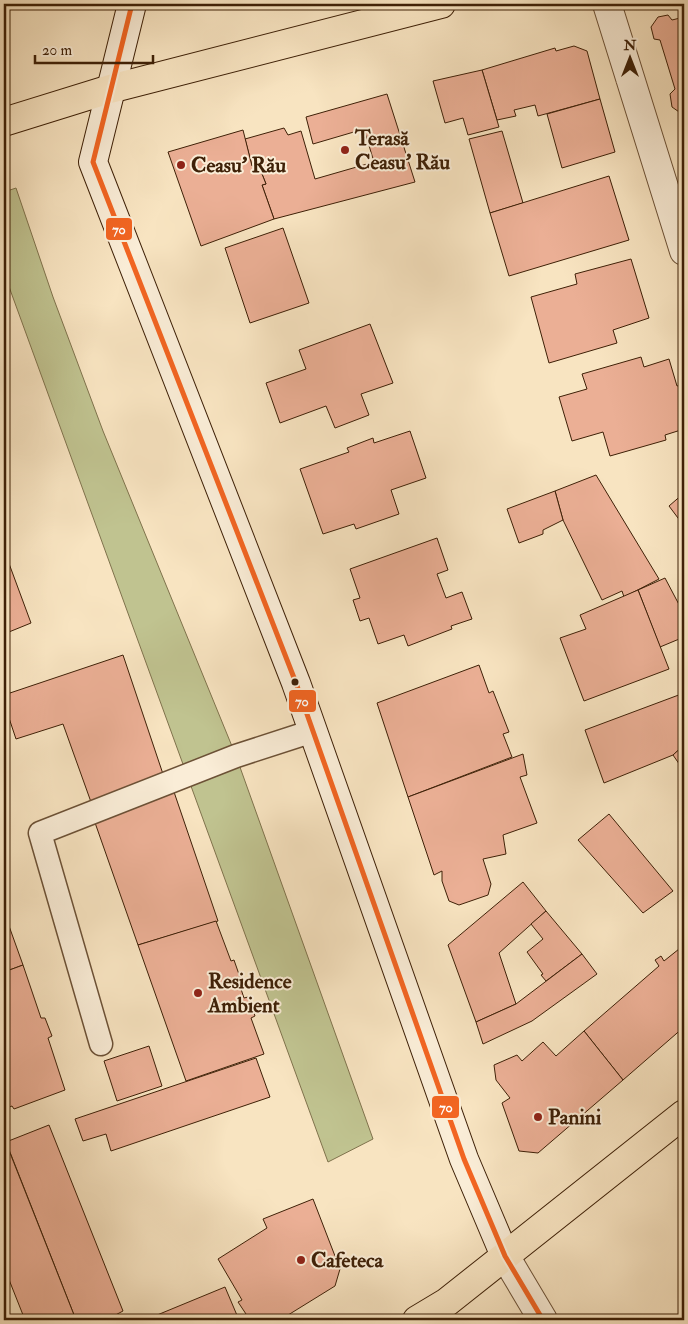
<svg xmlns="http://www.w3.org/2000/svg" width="688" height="1324" viewBox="0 0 688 1324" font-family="'IM FELL Double Pica',serif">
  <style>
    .green { fill: #c0c390; stroke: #7f724c }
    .building { fill: #ebaf95; stroke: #3e2007 }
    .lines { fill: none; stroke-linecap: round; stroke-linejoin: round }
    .service-casing { stroke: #6c5136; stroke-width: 25 }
    .minor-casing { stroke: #6c5136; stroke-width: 30 }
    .tertiary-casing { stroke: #6c5136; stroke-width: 30 }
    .secondary-casing { stroke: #3e2007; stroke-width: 30 }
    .primary-casing { stroke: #3e2007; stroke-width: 30 }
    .service { stroke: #faedd7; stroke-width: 22 }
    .minor { stroke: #faedd7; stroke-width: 28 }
    .tertiary { stroke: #faedd7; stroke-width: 28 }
    .secondary { stroke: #faedd7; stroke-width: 28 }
    .primary { stroke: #f8e4c1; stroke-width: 28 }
    .bus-1-casing { stroke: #faedd7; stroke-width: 9 }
    .bus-1 { stroke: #f26522; stroke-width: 5 }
    .poi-dot { fill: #8f2418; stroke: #faedd7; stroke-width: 2 }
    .bus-dot { fill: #3e2007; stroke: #faedd7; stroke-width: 2 }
    .labels { text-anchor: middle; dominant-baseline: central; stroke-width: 4; stroke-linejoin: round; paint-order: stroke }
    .poi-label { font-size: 21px; font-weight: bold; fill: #3e2007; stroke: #faedd7; text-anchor: start }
    .line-badge { stroke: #faedd7; stroke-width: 2 }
    .badge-label { font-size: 14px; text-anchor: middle; font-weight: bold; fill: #fff }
  </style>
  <rect width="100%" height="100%" fill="#f8e4c1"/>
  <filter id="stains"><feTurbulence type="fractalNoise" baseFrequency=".004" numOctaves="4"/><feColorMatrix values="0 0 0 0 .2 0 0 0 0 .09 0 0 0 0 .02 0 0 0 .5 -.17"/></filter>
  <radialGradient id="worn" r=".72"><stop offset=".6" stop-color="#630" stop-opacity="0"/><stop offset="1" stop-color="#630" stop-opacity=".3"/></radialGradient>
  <path class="green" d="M16,188l37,109 50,134 133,325 137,383 -45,23 -324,-889v-81z"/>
  <g class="building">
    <path d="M668,15l4,5 12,-3v101l-2,-4 -10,-7 -2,-13 5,-5 -15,-49 -6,-1 -3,-12 7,-10z"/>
    <path d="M574,46l13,5 13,48 -62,17 -3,-11 -21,5 2,6 -19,4 -15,-50 73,-22 1,3z"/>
    <path d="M482,70l17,57 -31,8 -5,-17 -18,5 -12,-42z"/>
    <path d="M387,94l28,88 -141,37 -12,-34 4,-1 -8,-20 -6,2 -7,-27 39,-11 4,7 13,-4 14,48 59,-17 -10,-33 -51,15 -7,-27z"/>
    <path d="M600,99l15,53 -53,16 -15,-54z"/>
    <path d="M243,130l9,36 6,-2 8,20 -4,1 12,34 -73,27 -33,-94z"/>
    <path d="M502,131l21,72 -33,10 -21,-74z"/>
    <path d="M609,176l20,64 -120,36 -19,-63z"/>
    <path d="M283,228l26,75 -59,20 -25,-75z"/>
    <path d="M631,259l18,59 -36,12 4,13 -68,20 -18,-66 46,-13 -2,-10z"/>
    <path d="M370,324l23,59 -32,11 8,21 -34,13 -9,-22 -46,17 -14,-40 40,-14 -7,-19z"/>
    <path d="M641,357l3,10 25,-8 8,27 4,-1 3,12v32l-19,6 1,5 -56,16 -7,-24 -31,9 -13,-44 28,-8 -5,-15z"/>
    <path d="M410,431l16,47 -35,12 8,24 -43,15 -2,-5 -31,10 -23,-65 49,-17 -2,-4 26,-10 1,5z"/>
    <path d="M596,475l63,104 -35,18 -2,-6 -20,9 -39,-80 -8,-29z"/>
    <path d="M555,491l8,29 -20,10v4l-24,9 -12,-34z"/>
    <path d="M684,493v33l-15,-20z"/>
    <path d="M437,538l11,32 -11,4 9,24 16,-6 10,27 -21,7 1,3 -44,17 -4,-11 -26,9 -9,-26 -9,3 -7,-21 7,-2 -10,-29z"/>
    <path d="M4,550l27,73 -27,11z"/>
    <path d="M665,578l19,36v23l-24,10 -22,-57z"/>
    <path d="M638,590l31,79 -85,32 -24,-63 26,-9 -6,-14z"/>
    <path d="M123,655l41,122 -73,25 -28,-78 -47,15 -12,-36v-8z"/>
    <path d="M479,665l10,28 4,-2 16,41 -6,2 9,23 -104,40 -31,-94z"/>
    <path d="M684,693v52l-11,10 -69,28 -19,-53z"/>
    <path d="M684,745v26l-11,-16z"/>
    <path d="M523,754l4,21 -7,2 17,46 -34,12 3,19 -23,5 8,25 -3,11 -29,10 -10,-4 -7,-20v-10l-8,4 -26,-78z"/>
    <path d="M173,789l45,132 -80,24 -45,-128z"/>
    <path d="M609,814l64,77 -30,22 -65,-73z"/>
    <path d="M523,882l23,29 -47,42 17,51 -40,18 -28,-77z"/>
    <path d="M4,897l4,14 -4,1 19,53 -19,7z"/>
    <path d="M546,911l36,43 -36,27 -5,-6 2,-1 -16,-22 16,-13 -12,-15z"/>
    <path d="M216,921l15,40 3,-1 8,23h-3l5,15 4,-1 7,19 -4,2 13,36 -78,27 -48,-136z"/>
    <path d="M684,945v82l-61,53 -39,-49 75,-65 -4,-6 6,-4 3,5z"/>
    <path d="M582,954l15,20 -65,47 -49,23 -7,-22 40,-18z"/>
    <path d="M23,965l18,53h4l7,18 -4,2 17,52 -51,19 -2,-3 -5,2 -3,-10v-126z"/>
    <path d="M584,1031l39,49 -85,73 -19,-2 -17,-48 8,-5 -14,-18 -2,-15 23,-10 5,6 21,-19 13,14z"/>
    <path d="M149,1046l13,40 -45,15 -13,-40z"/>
    <path d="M256,1058l14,39 -159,54 -5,-17 -23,7 -8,-22z"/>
    <path d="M49,1125l74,186 -17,9h-30l-70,-178z"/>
    <path d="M10,1153l66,167h-51l-21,-53v-112z"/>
    <path d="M313,1199l27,70 -5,17 -55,34h-30l-12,-18 4,-2 -24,-41 49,-31 -4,-9z"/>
    <path d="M225,1287l14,33h-94z"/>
  </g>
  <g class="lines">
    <defs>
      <path id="service" d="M101,1044l-61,-211 196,-77 77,-25"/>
      <path id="minor" d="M607,4l77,247"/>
      <path id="tertiary" d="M505,1256l38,64"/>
      <path id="secondary" d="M132,4l-39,158 203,521 168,476 41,97"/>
      <g id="primary">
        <path d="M4,122l106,-33 331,-85"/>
        <path d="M417,1320l30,-18 237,-188"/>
      </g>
    </defs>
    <use href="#service" class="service-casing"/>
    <use href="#minor" class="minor-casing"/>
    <use href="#tertiary" class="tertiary-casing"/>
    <use href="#secondary" class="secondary-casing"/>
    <use href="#primary" class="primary-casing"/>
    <use href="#service" class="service"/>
    <use href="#minor" class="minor"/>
    <use href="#tertiary" class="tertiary"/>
    <use href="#secondary" class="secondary"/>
    <use href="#primary" class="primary"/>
    <defs>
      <path id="bus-1" d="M132,4l-39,158 203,521 168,476 41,97 38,64"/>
    </defs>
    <use href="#bus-1" class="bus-1-casing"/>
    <use href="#bus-1" class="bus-1"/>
  </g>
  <g class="poi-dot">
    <circle cx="345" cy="150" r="5"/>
    <circle cx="181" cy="165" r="5"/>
    <circle cx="198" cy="993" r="5"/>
    <circle cx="538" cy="1117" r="5"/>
    <circle cx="301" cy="1260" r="5"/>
  </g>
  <circle class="bus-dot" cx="295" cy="682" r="4.5"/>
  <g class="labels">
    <g class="poi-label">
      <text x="355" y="138">Terasă<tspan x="355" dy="24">Ceasu' Rău</tspan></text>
      <text x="191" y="165">Ceasu' Rău</text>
      <text x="208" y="981">Residence<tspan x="208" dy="24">Ambient</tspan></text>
      <text x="548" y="1117">Panini</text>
      <text x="311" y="1260">Cafeteca</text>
    </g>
  </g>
  <g class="line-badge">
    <rect x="105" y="217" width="28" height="24" rx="5" fill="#f26522"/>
    <rect x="288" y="689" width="29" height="24" rx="5" fill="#f26522"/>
    <rect x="431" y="1095" width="29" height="24" rx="5" fill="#f26522"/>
  </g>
  <g class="badge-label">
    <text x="119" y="234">70</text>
    <text x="302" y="706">70</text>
    <text x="446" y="1112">70</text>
  </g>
  <rect width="688" height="1324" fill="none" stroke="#f8e4c1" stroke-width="20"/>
  <rect x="5" y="5" width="678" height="1314" fill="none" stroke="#3e2007" stroke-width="2.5"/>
  <rect x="10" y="10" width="668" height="1304" fill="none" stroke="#3e2007"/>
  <g transform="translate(630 58)" stroke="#faedd7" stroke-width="4" paint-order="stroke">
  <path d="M0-4L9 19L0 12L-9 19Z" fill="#3e2007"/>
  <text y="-8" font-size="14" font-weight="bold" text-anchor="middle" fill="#3e2007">N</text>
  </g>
  <path d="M35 55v8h118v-8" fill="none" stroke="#3e2007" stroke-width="2.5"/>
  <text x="42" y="55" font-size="15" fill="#3e2007" stroke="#faedd7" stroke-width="4" paint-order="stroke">20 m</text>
  <rect width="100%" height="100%" filter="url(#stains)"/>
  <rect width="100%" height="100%" fill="url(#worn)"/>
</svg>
